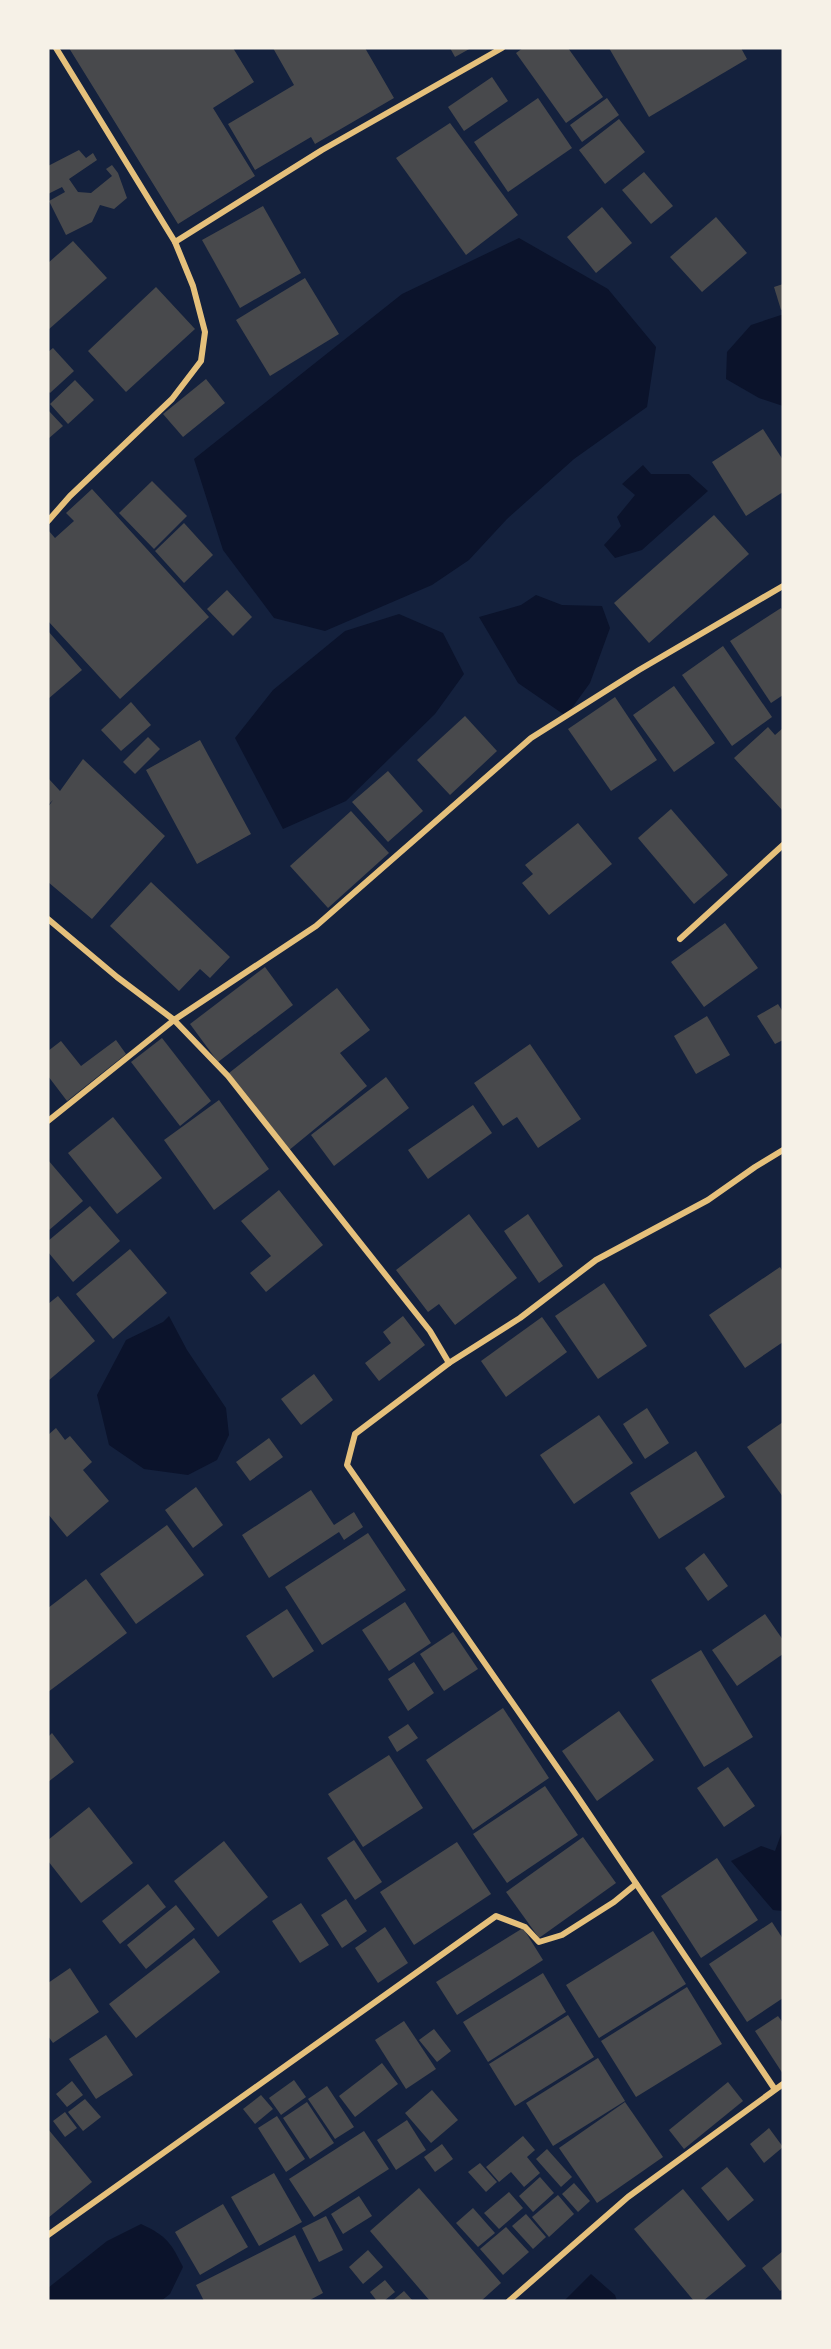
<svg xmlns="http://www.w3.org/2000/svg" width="831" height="2349" viewBox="0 0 831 2349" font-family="Ubuntu,sans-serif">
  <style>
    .water { fill: #0b132b }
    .building { fill: #48494c }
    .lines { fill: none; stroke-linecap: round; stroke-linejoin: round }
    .minor { stroke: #e5c07b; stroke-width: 6 }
  </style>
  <rect width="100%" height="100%" fill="#14213d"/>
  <g class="water">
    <path d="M519,238l89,51 48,58 -9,60 -73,52 -67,60 -38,41 -37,25 -107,46 -51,-13 -51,-68 -29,-91 208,-165z"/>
    <path d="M781,315h2v91l-24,-8 -33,-19 1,-27 24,-27z"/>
    <path d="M643,465l8,9h38l19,17 -66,59 -27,8 -11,-13 17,-19 -4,-9 18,-22 -13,-11z"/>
    <path d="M536,595l26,10 40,1 8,22 -20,55 -24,33 -48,-33 -39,-66 42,-12z"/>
    <path d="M399,614l44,19 21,41 -29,40 -89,87 -63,28 -48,-91 38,-48 72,-59z"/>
    <path d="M169,1316l18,34 39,58 3,27 -12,25 -29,15 -44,-6 -35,-24 -12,-50 29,-55 37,-18z"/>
    <path d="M783,1829v82l-10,-1 -42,-49 30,-15 14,5z"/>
    <path d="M141,2224c26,12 30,19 42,43l-13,27 -9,7h-113v-13l59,-47z"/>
    <path d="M591,2274l24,21 2,6h-53z"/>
  </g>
  <g class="building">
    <path d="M69,48h164l21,34 -41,26 42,68 -77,48z"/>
    <path d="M273,48h92l29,50 -79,46 -4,-7 -56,33 -27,-46 66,-39z"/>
    <path d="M450,48h21l-16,9z"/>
    <path d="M523,48h45l35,49 -37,26 -50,-70z"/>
    <path d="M609,48h132l6,11 -98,58z"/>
    <path d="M492,77l16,24 -44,30 -16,-24z"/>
    <path d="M538,98l34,50 -64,44 -34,-50z"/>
    <path d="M607,98l12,17 -37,27 -12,-17z"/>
    <path d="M619,119l26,33 -40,32 -26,-34z"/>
    <path d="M450,123l68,92 -52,40 -70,-97z"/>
    <path d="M79,150l7,8 7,-5 4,7 -28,19 9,13 13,1 21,-17 -6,-7 6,-4 6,8 9,25 -13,11 -14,-4 -8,17 -26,13 -17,-34 16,-9 -3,-5 -14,7v-28z"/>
    <path d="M644,172l29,34 -22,18 -29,-34z"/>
    <path d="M263,206l38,67 -61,35 -38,-68z"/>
    <path d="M602,207l30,36 -36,30 -29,-36z"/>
    <path d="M716,217l31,36 -45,39 -32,-35z"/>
    <path d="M73,241l34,37 -59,52v-67z"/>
    <path d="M305,278l34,56 -69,42 -34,-56z"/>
    <path d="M783,284v25l-2,1 -7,-23z"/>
    <path d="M156,287l39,42 -69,63 -38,-41z"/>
    <path d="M53,348l21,23 -24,22 -2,-2v-39z"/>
    <path d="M206,379l19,24 -42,34 -20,-23z"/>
    <path d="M75,380l19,20 -26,24 -18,-20z"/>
    <path d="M48,410l15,16 -15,13z"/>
    <path d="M763,429l20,31v32l-37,24 -34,-54z"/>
    <path d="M152,481l35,35 -33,33 -35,-36z"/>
    <path d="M92,489l117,128 -89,82 -72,-78v-91l7,8 19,-17 -8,-8z"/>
    <path d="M714,515l35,39 -100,89 -35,-40z"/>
    <path d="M184,523l29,32 -29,28 -29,-32z"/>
    <path d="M227,590l25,27 -19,19 -26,-27z"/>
    <path d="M781,608l2,4v83l-12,8 -41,-62z"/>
    <path d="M48,631l34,39 -34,29z"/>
    <path d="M723,646l49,71 -40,29 -50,-71z"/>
    <path d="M674,686l41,57 -41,29 -41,-57z"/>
    <path d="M615,697l42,63 -46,31 -43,-62z"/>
    <path d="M131,702l20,23 -30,26 -20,-21z"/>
    <path d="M465,716l32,35 -47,44 -33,-35z"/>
    <path d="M768,727l7,8 8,-7v83l-49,-53z"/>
    <path d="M148,737l12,12 -25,25 -12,-12z"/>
    <path d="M200,740l51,94 -54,30 -51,-94z"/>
    <path d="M83,759l82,77 -73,83 -44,-37v-75l5,-7 -5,5v-27l12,13z"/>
    <path d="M388,771l35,40 -35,31 -36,-40z"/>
    <path d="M671,809l57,66 -34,29 -56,-66z"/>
    <path d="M351,811l38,42 -61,55 -38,-42z"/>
    <path d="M578,823l34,41 -63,51 -27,-32 11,-9 -8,-9z"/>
    <path d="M151,882l79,75 -20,21 -10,-9 -21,22 -69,-65z"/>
    <path d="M725,923l33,45 -54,39 -33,-45z"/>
    <path d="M265,967l28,38 -75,57 -28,-38z"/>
    <path d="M337,988l33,42 -30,23 27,33 -79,65 -59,-78z"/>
    <path d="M778,1004l5,8v28l-8,4 -18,-28z"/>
    <path d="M707,1016l23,39 -34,19 -22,-38z"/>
    <path d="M162,1038l49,63 -31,25 -49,-64z"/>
    <path d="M116,1040l10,14 -59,47 -19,-25v-25l13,-10 20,25z"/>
    <path d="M530,1044l51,75 -43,29 -21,-31 -14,9 -29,-43z"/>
    <path d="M386,1077l23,31 -75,58 -23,-31z"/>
    <path d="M219,1100l50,69 -55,41 -50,-70z"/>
    <path d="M473,1105l19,28 -64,46 -20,-29z"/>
    <path d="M113,1117l49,61 -45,36 -49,-61z"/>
    <path d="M48,1160l35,41 -35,30z"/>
    <path d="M279,1190l44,55 -57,47 -16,-19 21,-17 -30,-35z"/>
    <path d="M90,1206l30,35 -47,41 -25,-30v-11z"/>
    <path d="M469,1214l48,64 -62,47 -16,-21 -11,8 -32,-42z"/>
    <path d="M528,1214l35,52 -24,17 -35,-52z"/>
    <path d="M130,1249l37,44 -54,46 -37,-45z"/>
    <path d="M780,1267l3,5v70l-38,26 -36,-53z"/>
    <path d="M604,1283l43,63 -49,33 -43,-63z"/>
    <path d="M58,1296l37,45 -47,40v-77z"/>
    <path d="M403,1316l22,29 -46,36 -14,-18 26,-20 -8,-11z"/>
    <path d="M542,1317l25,35 -61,45 -25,-36z"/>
    <path d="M314,1374l19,26 -32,25 -20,-26z"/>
    <path d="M647,1408l22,35 -24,16 -22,-35z"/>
    <path d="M599,1415l34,48 -59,41 -34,-49z"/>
    <path d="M783,1422v75l-36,-50z"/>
    <path d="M56,1428l9,12 5,-4 22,26 -9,8 26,31 -42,36 -19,-23v-79z"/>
    <path d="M269,1438l14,19 -33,24 -14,-19z"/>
    <path d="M696,1451l29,46 -66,42 -29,-46z"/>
    <path d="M196,1487l27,38 -30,23 -28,-38z"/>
    <path d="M311,1490l23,35 20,-13 9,15 -19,13 -5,-8 -70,46 -27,-43z"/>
    <path d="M167,1525l37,50 -68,49 -36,-50z"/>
    <path d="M368,1533l38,57 -84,55 -37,-58z"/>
    <path d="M704,1553l24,33 -20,15 -23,-33z"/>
    <path d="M86,1579l41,54 -79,59v-84z"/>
    <path d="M405,1602l26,41 -42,28 -27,-41z"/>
    <path d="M287,1609l27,42 -41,27 -27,-42z"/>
    <path d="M765,1614l18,26v14l-46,32 -25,-36z"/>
    <path d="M453,1632l25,37 -34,22 -24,-37z"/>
    <path d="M701,1650l52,87 -49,30 -53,-87z"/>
    <path d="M414,1662l20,31 -26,18 -20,-32z"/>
    <path d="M503,1708l46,70 -76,52 -47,-70z"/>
    <path d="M619,1711l35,49 -57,41 -35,-50z"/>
    <path d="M408,1724l10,14 -21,14 -9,-15z"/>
    <path d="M52,1733l22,29 -26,20v-45z"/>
    <path d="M389,1755l34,53 -60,39 -35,-53z"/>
    <path d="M728,1767l27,39 -31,21 -27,-39z"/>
    <path d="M545,1786l33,49 -71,48 -34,-49z"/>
    <path d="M89,1807l44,56 -52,40 -33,-42v-21z"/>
    <path d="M583,1837l33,46 -77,55 -33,-46z"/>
    <path d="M354,1840l28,42 -27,18 -28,-42z"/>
    <path d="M224,1841l44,56 -50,40 -44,-56z"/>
    <path d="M457,1842l34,52 -77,51 -34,-53z"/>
    <path d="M717,1858l41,62 -57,38 -40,-62z"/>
    <path d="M148,1884l18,23 -46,37 -18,-23z"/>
    <path d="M346,1899l21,32 -25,17 -21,-33z"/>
    <path d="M301,1903l28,42 -29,18 -28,-42z"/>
    <path d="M176,1905l19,24 -49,40 -19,-24z"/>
    <path d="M772,1922l11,17v59l-36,24 -38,-58z"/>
    <path d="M385,1927l23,36 -30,20 -23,-35z"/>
    <path d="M523,1928l20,32 -86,55 -21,-33z"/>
    <path d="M653,1931l33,53 -87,54 -33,-53z"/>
    <path d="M194,1938l26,34 -84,66 -27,-34z"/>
    <path d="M70,1968l29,44 -46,31 -5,-7v-53z"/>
    <path d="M543,1973l23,39 -78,50 -25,-40z"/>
    <path d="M687,1987l35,57 -86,53 -35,-56z"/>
    <path d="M568,2015l26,42 -79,49 -26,-42z"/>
    <path d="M778,2016l5,7v51l-28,-43z"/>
    <path d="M404,2021l32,48 -30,20 -31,-49z"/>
    <path d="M434,2029l17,22 -14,11 -18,-22z"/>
    <path d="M106,2035l27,40 -37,24 -27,-40z"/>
    <path d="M598,2058l27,43 -72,45 -27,-43z"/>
    <path d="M382,2063l16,21 -43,33 -16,-21z"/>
    <path d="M294,2080l12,17 -25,18 -12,-17z"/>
    <path d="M72,2081l11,14 -16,12 -11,-13z"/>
    <path d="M728,2082l15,19 -59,48 -15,-19z"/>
    <path d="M327,2086l27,41 -19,12 -27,-40z"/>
    <path d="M432,2090l26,30 -27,23 -26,-30z"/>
    <path d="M261,2095l12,14 -18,15 -12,-15z"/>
    <path d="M85,2099l16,18 -18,14 -15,-19z"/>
    <path d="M307,2102l27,41 -24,16 -27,-41z"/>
    <path d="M625,2102l38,55 -66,46 -38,-55z"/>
    <path d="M65,2112l12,16 -12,9 -12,-16z"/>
    <path d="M277,2116l28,43 -19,13 -28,-44z"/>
    <path d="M407,2120l19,30 -30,20 -19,-30z"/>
    <path d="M769,2128l14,19 -19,16 -14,-19z"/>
    <path d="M48,2129l44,53 -44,36z"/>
    <path d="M364,2131l25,38 -75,48 -25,-38z"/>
    <path d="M523,2136l12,14 -8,7 13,16 -16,14 -13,-15 -12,10 -13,-15z"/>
    <path d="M442,2144l11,15 -18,13 -11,-15z"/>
    <path d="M547,2149l25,28 -11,10 -25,-28z"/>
    <path d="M480,2163l17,19 -11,10 -18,-20z"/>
    <path d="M727,2167l27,33 -26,21 -27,-33z"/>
    <path d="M274,2173l28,49 -43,24 -28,-49z"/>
    <path d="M540,2177l14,16 -21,19 -14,-16z"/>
    <path d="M574,2183l16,18 -12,11 -16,-18z"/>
    <path d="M419,2188l82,95 -20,18h-51l-60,-70z"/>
    <path d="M683,2189l63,77 -43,35h-9l-60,-72z"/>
    <path d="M509,2192l14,16 -24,21 -15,-16z"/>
    <path d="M558,2195l16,19 -25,23 -17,-20z"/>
    <path d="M359,2196l13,20 -29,18 -12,-20z"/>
    <path d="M223,2204l25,43 -48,28 -25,-43z"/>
    <path d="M473,2208l22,25 -17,14 -22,-24z"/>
    <path d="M526,2214l20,23 -13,12 -21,-23z"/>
    <path d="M326,2216l17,34 -24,12 -17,-34z"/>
    <path d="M506,2227l23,25 -26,23 -23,-26z"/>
    <path d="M295,2235l28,58 -15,8h-104l-8,-16z"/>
    <path d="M368,2250l15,17 -20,17 -14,-17z"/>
    <path d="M783,2251v38l-3,2 -18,-23z"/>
    <path d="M385,2280l10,12 -11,9h-7l-7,-9z"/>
    <path d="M404,2291l9,10h-21z"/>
  </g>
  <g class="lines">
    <g class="minor">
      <path d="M175,242l147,-92 180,-102"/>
      <path d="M48,521l22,-25 102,-97 29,-38 4,-29 -12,-46 -18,-44 -119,-194"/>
      <path d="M48,919l69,58 57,43 142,-94 215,-188 108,-68 144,-84"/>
      <path d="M680,939l103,-94"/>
      <path d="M48,1121l126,-101 54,56 202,255 19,32 -94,71 -8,31 228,328 199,295"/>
      <path d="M449,1363l71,-45 76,-58 112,-60 47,-33 28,-17"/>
      <path d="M48,2235l448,-319 29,11 14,15 23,-7 52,-33 22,-18"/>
      <path d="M509,2301l119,-104 155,-113"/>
    </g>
  </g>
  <rect width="831" height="2349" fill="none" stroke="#f6f1e7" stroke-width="99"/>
</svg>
